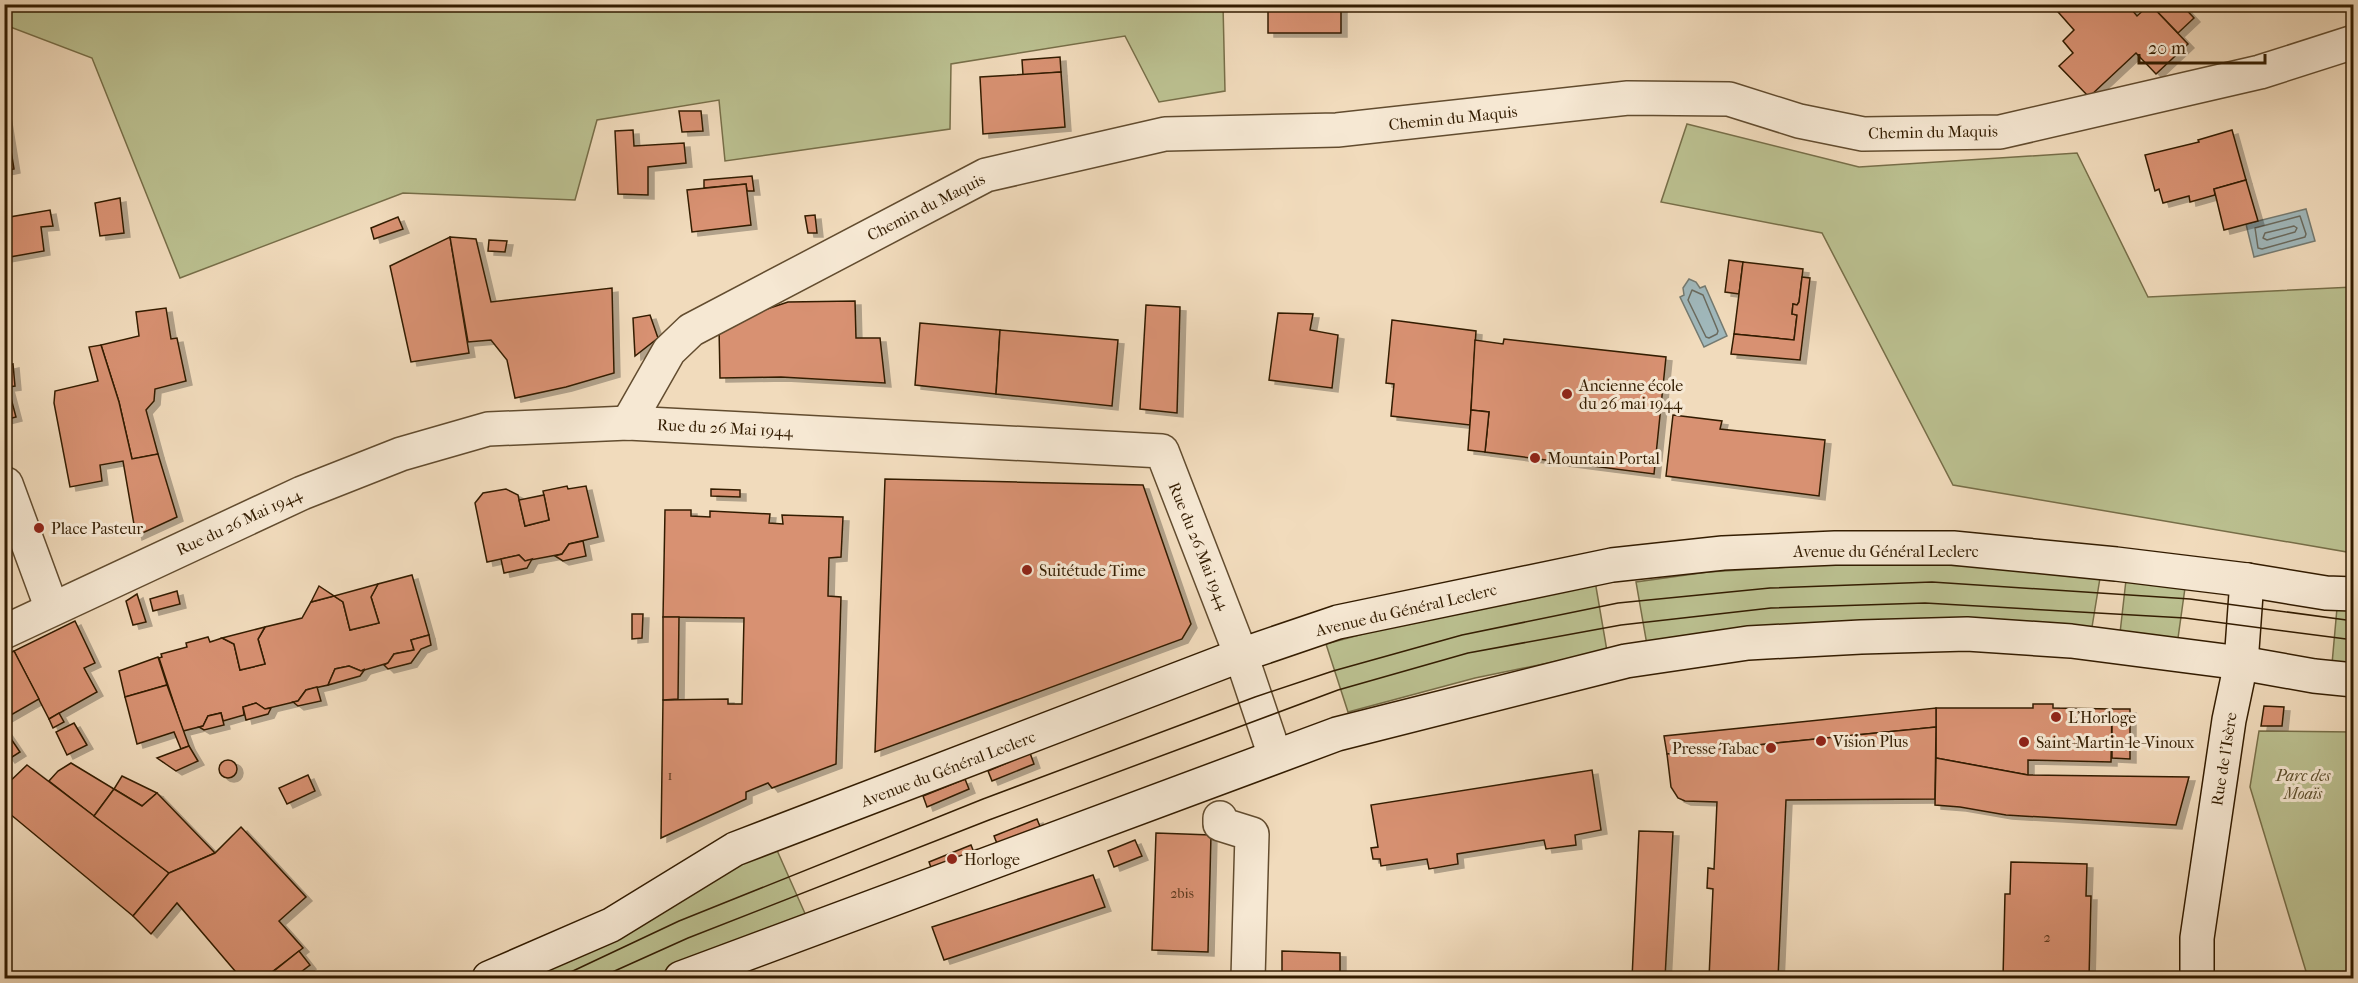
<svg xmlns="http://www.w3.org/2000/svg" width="2358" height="983" viewBox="0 0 2358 983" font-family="'IM FELL French Canon',serif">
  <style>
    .green { fill: #bbc090; stroke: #776e48; stroke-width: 1.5 }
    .water { fill: #a0b8bc; stroke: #747a71; stroke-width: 1.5 }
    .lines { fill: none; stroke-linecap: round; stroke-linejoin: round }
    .shore { stroke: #6a6a5e; stroke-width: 1.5 }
    .building { fill: #d89172; stroke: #331c00; stroke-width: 1.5; filter: url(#shadow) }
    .street-casing { stroke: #624c2f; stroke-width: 36 }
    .secondary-casing { stroke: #331c00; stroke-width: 36 }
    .street { stroke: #f6e8d3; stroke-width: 33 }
    .secondary { stroke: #f6e8d3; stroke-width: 33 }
    .tram { stroke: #331c00; stroke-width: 1.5 }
    .poi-dot { fill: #8f2418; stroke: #f6e8d3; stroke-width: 2 }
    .labels { text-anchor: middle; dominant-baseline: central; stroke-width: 6; stroke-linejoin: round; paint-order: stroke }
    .number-label { font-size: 14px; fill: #5c391c }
    .street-label { font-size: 16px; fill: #331c00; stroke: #f6e8d3 }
    .poi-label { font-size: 16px; fill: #331c00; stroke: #f6e8d3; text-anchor: start }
    .park-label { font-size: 16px; font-style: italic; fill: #5c4d2b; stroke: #f6e8d3 }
  </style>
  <defs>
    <filter id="shadow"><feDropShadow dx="6" dy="4" stdDeviation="0" flood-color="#0004"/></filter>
  </defs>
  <rect width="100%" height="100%" fill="#f1dbbc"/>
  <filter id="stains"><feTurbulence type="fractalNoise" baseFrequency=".00333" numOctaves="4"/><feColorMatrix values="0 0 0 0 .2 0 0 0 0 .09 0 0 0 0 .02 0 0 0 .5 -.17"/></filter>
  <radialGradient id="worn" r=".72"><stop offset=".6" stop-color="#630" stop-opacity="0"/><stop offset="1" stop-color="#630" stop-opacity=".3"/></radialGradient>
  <g class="green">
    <path d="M4,5h1219l2,86 -66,11 -34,-66 -174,28 -1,65 -225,32 -6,-61 -122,20 -22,80 -172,-7 -223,85 -88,-220 -87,-33z"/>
    <path d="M1687,124l172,43 218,-14 71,144 205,-10v266l-400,-68 -131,-252 -161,-31z"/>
    <path d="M1869,562l122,5 109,11 -8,49 -108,-6 -337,24 -11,-63 72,-10z"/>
    <path d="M2126,580l59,8 -7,50 -6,3 -52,-8z"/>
    <path d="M1595,581l12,70 -132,27 -127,34 -22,-68 129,-35z"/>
    <path d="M2337,608l16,2v56l-21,-2z"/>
    <path d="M2259,731l94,1v246h-45l-58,-191z"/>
    <path d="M776,848l31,70 -159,60h-124l202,-111z"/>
  </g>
  <g class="water">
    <path d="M2306,209l9,32 -61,16 -8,-33z"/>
    <path d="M1689,279l7,3 4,6 5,-2 22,50 -23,11 -24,-50 4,-2 -1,-7z"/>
  </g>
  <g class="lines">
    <g class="shore">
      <path d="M2300,216l6,18 -1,3 -43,12 -4,-1 -3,-20z"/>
      <path d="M2294,226l3,2 -2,4 -28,8 -4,-2 2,-5z"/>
      <path d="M1692,290l11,5 15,36 -1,3 -8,4 -3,-1 -18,-37z"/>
    </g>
  </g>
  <g class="building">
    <rect x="1268" y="4" width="73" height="29"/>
    <path d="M2051,4h76l10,12 13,-12 38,40 -32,30 -20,-21 -47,44 -30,-31 14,-13 -10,-12 11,-11z"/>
    <path d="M2150,4h31l13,14 -16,15z"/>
    <path d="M1060,57l1,15 -38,3 -1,-15z"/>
    <path d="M1061,72l4,55 -82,7 -3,-57z"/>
    <path d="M4,107l10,62 -10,2z"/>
    <path d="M679,111h22l2,20 -21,1z"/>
    <path d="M633,130l1,16 50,-3 2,20 -38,4v28l-30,-1 -3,-63z"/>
    <path d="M2232,130l14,50 -32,9 1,6 -25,7 -1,-6 -26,7 -4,-14 -4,2 -10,-36 54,-13 -1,-2z"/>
    <path d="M752,176l2,15h-7l-1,-7 -42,4v-8z"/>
    <path d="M2246,180l12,41 -34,9 -10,-41z"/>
    <path d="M746,184l5,41 -59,7 -5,-42z"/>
    <path d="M120,198l4,35 -24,3 -5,-33z"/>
    <path d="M50,210l3,16 -12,1 3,24 -40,7v-40z"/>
    <path d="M815,215l2,18h-9l-3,-17z"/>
    <path d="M398,217l5,12 -29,10 -3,-11z"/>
    <path d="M450,237l19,116 -58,9 -21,-96z"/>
    <path d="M450,237l26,2 15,63 121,-14 2,85 -48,14 -51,11 -8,-38 -16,-20 -23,2z"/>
    <path d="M489,240l18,1 -2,11 -17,-1z"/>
    <path d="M1729,260l14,2 -4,32 -14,-2z"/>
    <path d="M1743,262l60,7 -4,33 -2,3 -4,-1 -1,10 5,1 -3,25 -60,-6z"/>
    <path d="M1802,277l8,1 -10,82 -69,-6 3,-20 60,6 3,-25 -5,-1 1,-10 4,1 2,-3z"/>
    <path d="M855,301l1,37h24l5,45 -104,-6 -61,1 -1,-51 2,-3 67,-22z"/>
    <path d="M1146,305l34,2 -3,106 -37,-4z"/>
    <path d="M166,308l5,31 6,-1 9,43 -31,8 -1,12 -8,9 12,44 -26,5 -13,-57 -18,-57 38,-9 -3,-24z"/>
    <path d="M1278,313l35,1 -3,16 28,5 -6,53 -63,-8z"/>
    <path d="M650,315l8,23 -23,18 -2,-38z"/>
    <path d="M1392,320l84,11 -6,94 -79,-9 3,-32 -8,-1z"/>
    <path d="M920,323l80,7 -4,64 -81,-9z"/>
    <path d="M1000,330l118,10 -6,66 -116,-12z"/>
    <path d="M1504,339l162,18 -12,117 -169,-22 4,-40 -18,-2 4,-70 28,4z"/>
    <path d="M101,345l18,57 13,57 26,-5 19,63 -41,19 -13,-75 -23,4 2,16 -32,6 -16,-84 1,-12 43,-10 -9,-34z"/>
    <path d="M13,364l2,22 -7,1 8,30 -12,3v-54z"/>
    <path d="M1471,410l18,2 -4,40 -17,-2z"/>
    <path d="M1673,415l49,6 -2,8 105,11 -6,56 -153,-20z"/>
    <path d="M885,479l258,6 48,139 -9,15 -307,113z"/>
    <path d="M567,486l1,3 18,-3 12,51 -29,7 -7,10 -37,7 -6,-6 -32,7 -12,-59 8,-10 23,-4 12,6 7,31 24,-6 -6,-29z"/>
    <path d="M711,489l29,1v7l-29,-1z"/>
    <path d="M544,495l5,25 -24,6 -6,-26z"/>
    <path d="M665,510h26v6l19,1v-6l60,3 -1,9 14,1 -1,-9 61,2 -2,40 -12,1 -1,38 13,1 -5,167 -64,24 -4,-5 -22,9v7l-85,39 2,-138 65,-1v5h14l2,-86 -81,-1z"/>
    <path d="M583,541l3,15 -23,5 -8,-5 7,-2 7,-10z"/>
    <path d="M519,555l6,6 7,-2 -5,9 -23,5 -3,-14z"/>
    <path d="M412,575l17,60 -18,5 3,10 -20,4 -6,9 -27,8 -12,-5 -14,3 -7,16 -22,5 -8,11 -33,8 -9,-6 -13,4 1,8 -21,6 -2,-8 -13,3 -5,10 -20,5 -24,-73 3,-1 -1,-3 26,-7 -1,-4 22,-6 2,5 12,-4 12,6 6,26 25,-6 -7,-25 7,-12 37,-9 9,-16 23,-6 9,6 7,28 29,-7 -8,-26 7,-13z"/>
    <path d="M378,584l-7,13 8,26 -29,7 -7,-28 -9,-6z"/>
    <path d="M319,586l15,10 -23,6z"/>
    <path d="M177,591l3,13 -27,7 -3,-12z"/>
    <path d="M137,594l9,28 -13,3 -7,-24z"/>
    <path d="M632,614h11l-1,24 -10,1z"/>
    <path d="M663,617h16l-1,82 -15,1z"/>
    <path d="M75,621l20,42 -11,5 13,24 -48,27 -35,-68z"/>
    <path d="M265,627l-7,12 7,25 -25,6 -6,-26 -12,-6z"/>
    <path d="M429,635l2,10 -10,4 -10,14 -23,6 -4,-4 4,-2 6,-9 20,-4 -3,-10z"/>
    <path d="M14,651l25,48 -35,20v-63z"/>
    <path d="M158,657l9,28 -42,12 -6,-26z"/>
    <path d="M349,666l12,5 4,-2 -5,7 -32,9 7,-16z"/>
    <path d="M167,685l22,61 -8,3 -7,-17 -37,12 -12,-47z"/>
    <path d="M317,687l4,14 -23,5 -5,-4 5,-1 8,-11z"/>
    <path d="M256,703l9,6 6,-1 -3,6 -22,6 -3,-13z"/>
    <path d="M2033,704h20v4l59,1 -1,53 -83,-2v15l-92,-17v-50h97z"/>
    <path d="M2264,706l20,1 -2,19h-21z"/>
    <path d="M1936,708v19l-269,27 -3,-18z"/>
    <path d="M2112,709h18v50l-18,-1z"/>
    <path d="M59,713l5,9 -11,6 -4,-9z"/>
    <path d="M221,713l3,12 -20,5 -5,-3 4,-1 5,-10z"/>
    <path d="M74,723l13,22 -20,10 -11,-23z"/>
    <path d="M1936,727l-1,72 -149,1 -8,178h-69l4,-89 -6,-1 1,-20 6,1 3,-67 -32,-1 -7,-3 -7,-11 -4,-33z"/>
    <path d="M5,730l15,22 -11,7 -5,-7z"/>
    <path d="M189,746l9,15 -22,10 -19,-13z"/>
    <path d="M1030,753l4,11 -42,17 -4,-10z"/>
    <path d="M1936,758l92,17 161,2 -13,48 -170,-10 -46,-8 -25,-2z"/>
    <circle cx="228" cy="769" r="9"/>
    <path d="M71,763l43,26 -20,27 -45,-35 9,-10z"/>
    <path d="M27,765l142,108 -36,43 -129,-107v-22z"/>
    <path d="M1592,770l9,60 -26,5 1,10 -30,4 -2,-9 -87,14 1,10 -29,5 -2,-10 -46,7 -1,-7h-7l-2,-11 7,-1 -7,-42z"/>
    <path d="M308,775l7,16 -28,13 -8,-16z"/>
    <path d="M122,776l35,17 -15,13 -28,-17z"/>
    <path d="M965,779l4,10 -42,18 -4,-11z"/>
    <path d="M114,789l28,17 15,-13 58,60 -46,20 -75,-57z"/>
    <path d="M1037,819l4,10 -43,17 -4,-10z"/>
    <path d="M241,827l65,70 -27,24 24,27 -39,30h-23l-64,-75 -26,31 -18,-18 36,-43 46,-20z"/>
    <path d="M1639,831l34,1 -8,146h-33z"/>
    <path d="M1156,833l55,2 -3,117 -56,-2z"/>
    <path d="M1135,840l7,16 -28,11 -6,-16z"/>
    <path d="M971,845l4,10 -42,18 -4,-11z"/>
    <path d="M2011,862l76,2 -1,32h5l-2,82h-86l2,-84h5z"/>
    <path d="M1093,875l12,32 -161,53 -12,-33z"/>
    <path d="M299,951l11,14 -17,13h-12l-7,-7z"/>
    <path d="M1282,951l58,2v25h-58z"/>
    <path d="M1596,975l36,1v2h-37z"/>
  </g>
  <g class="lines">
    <defs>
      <g id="street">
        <path d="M628,423l41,-72 22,-21 295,-155 179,-41 172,-4 291,-32 101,1 70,22 64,13 137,-2 260,-60 94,-30"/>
        <path d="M4,484h2l46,125"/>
        <path d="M4,632l298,-139 99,-39 87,-25 140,-6 534,28 79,204 34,101"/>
        <path d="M1220,818v6l32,10 -4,144"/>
      </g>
      <g id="secondary">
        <path d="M489,978l122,-53 124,-76 506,-194 97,-33 274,-57 111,-12 112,-5h118l163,16 131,16 79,13 28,1"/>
        <path d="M681,978l656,-244 289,-73 122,-18 113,-6 106,-3 104,7 170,22 73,13 40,4"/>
        <path d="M2197,978v-40l32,-218 12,-57 6,-83"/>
      </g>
    </defs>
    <use href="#street" class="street-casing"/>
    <use href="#secondary" class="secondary-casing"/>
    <use href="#street" class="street"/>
    <use href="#secondary" class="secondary"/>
    <g class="tram">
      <path d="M558,978l121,-57 304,-122 272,-102 78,-26 129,-36 156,-32 152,-15 162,-6 258,17 164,22"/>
      <path d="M599,978l89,-40 301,-118 349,-130 130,-37 153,-28 150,-17 154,-5 260,15 169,22"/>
    </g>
  </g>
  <g class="poi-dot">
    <circle cx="1567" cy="394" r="6"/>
    <circle cx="1535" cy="458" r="6"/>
    <circle cx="39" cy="528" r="6"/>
    <circle cx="1027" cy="570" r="6"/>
    <circle cx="2056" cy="717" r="6"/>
    <circle cx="1821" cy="741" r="6"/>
    <circle cx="2024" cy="742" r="6"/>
    <circle cx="1771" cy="748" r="6"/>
    <circle cx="952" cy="859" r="6"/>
  </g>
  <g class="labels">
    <g class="number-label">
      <text x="670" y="775">1</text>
      <text x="1182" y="893">2bis</text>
      <text x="2047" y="937">2</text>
    </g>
    <g class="street-label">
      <text transform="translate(1453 118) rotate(-6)">Chemin du Maquis</text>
      <text transform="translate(1933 132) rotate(-1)">Chemin du Maquis</text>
      <text transform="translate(926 207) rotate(-27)">Chemin du Maquis</text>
      <text transform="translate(725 428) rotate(3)">Rue du 26 Mai 1944</text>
      <text transform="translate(239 522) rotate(-25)">Rue du 26 Mai 1944</text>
      <text transform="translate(1199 546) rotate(68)">Rue du 26 Mai 1944</text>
      <text x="1886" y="551">Avenue du Général Leclerc</text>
      <text transform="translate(1406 610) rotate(-13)">Avenue du Général Leclerc</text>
      <text transform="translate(2224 759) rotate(-81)">Rue de l'Isère</text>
      <text transform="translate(948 769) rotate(-21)">Avenue du Général Leclerc</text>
    </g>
    <g class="poi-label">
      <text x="1579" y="385">Ancienne école<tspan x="1579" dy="18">du 26 mai 1944</tspan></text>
      <text x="1547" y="458">Mountain Portal</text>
      <text x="51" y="528">Place Pasteur</text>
      <text x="1039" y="570">Suitétude Time</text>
      <text x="2068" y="717">L'Horloge</text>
      <text x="1833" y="741">Vision Plus</text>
      <text x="2036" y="742">Saint-Martin-le-Vinoux</text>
      <text x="1759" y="748" text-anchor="end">Presse Tabac</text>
      <text x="964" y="859">Horloge</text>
    </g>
    <g class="park-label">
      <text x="2303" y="775">Parc des<tspan x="2303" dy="18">Moaïs</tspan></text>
    </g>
  </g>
  <rect width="2358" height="983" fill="none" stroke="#f1dbbc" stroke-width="24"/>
  <rect x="6" y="6" width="2346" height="971" fill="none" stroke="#331c00" stroke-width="3"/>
  <rect x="12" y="12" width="2334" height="959" fill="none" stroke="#331c00" stroke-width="1.5"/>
  <path d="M2139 54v9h126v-9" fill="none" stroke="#331c00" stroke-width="3"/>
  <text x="2148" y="54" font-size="18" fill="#331c00" stroke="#f6e8d3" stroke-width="4.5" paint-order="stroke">20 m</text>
  <rect width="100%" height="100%" filter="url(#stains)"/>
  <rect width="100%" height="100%" fill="url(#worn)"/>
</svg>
